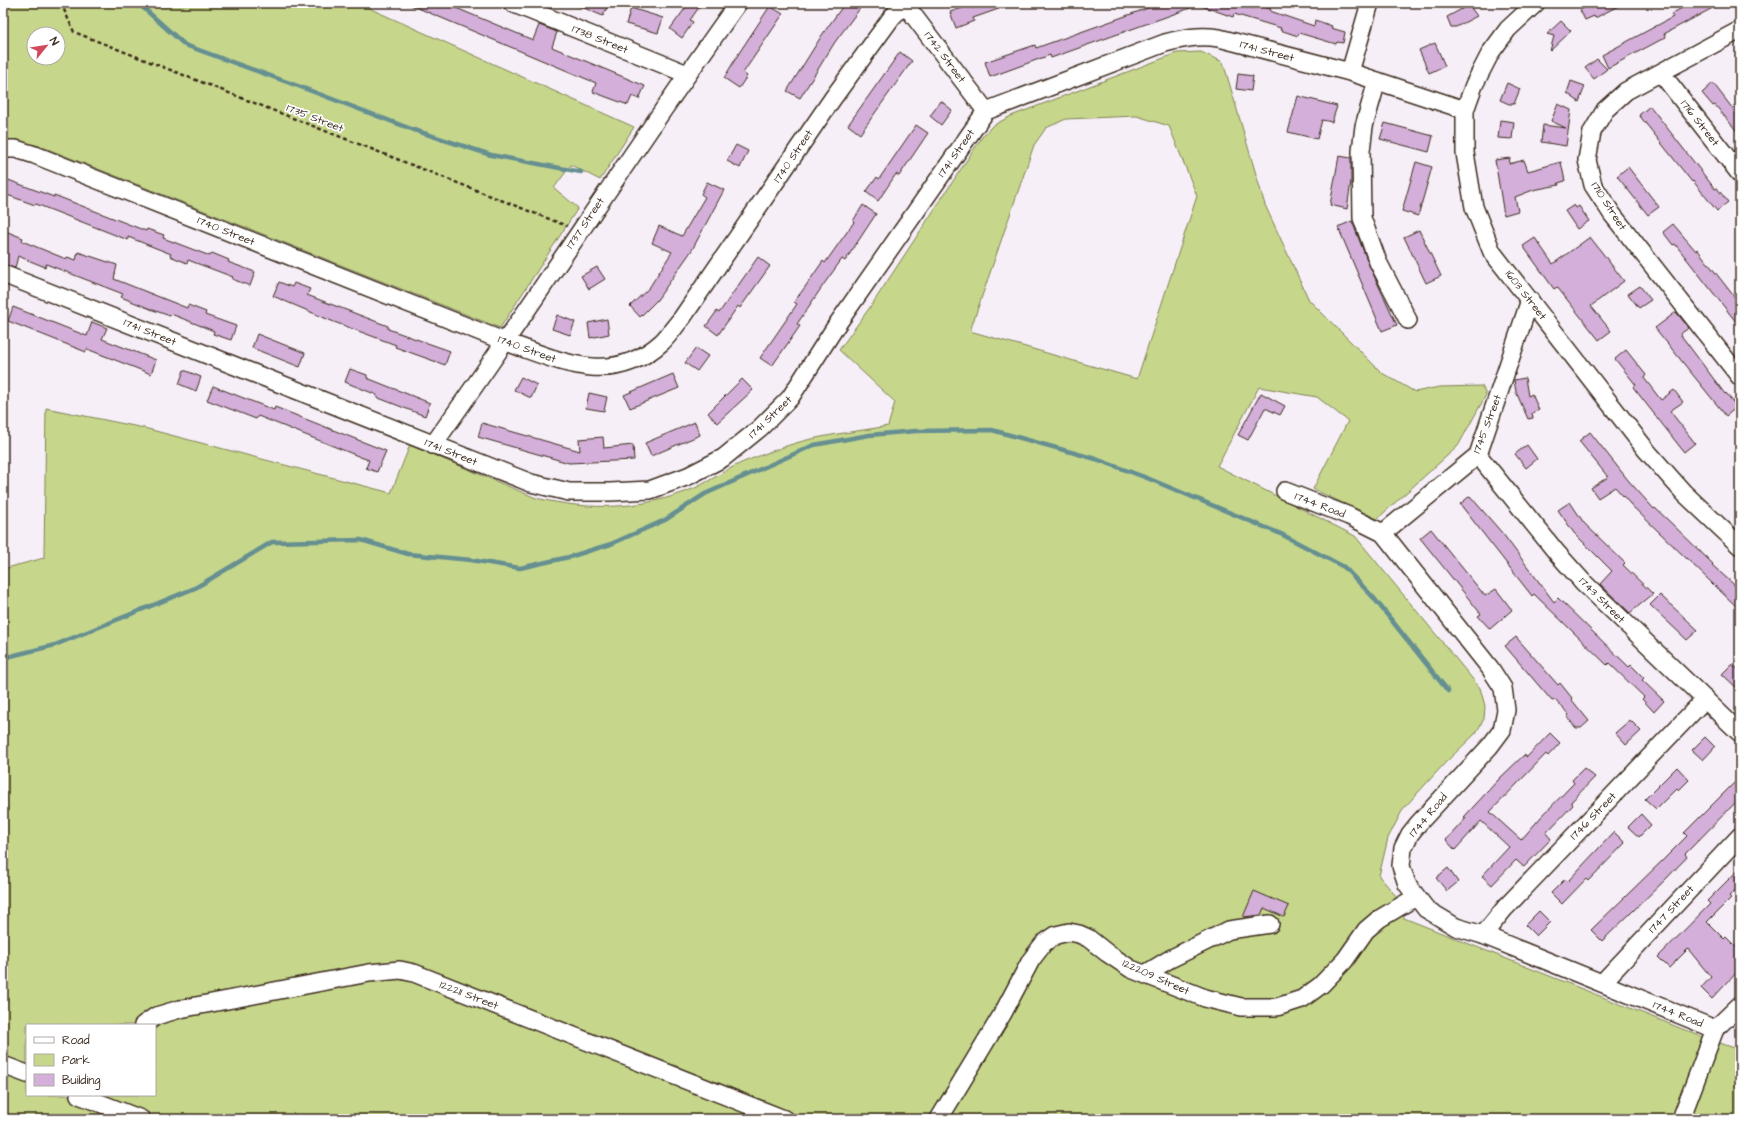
<svg xmlns="http://www.w3.org/2000/svg" width="1743" height="1122" viewBox="0 0 1743 1122" font-family="'Architects Daughter',sans-serif">
  <style>
    .green { fill: #c6d78b; stroke: #808054; fill-rule: evenodd }
    .lines { fill: none; stroke-linecap: round; stroke-linejoin: round }
    .stream { stroke: #668f91; stroke-width: 4.5 }
    .building { fill: #d3afd9; stroke: #3b2a1e }
    .minor-casing { stroke: #3b2a1e; stroke-width: 20 }
    .path { stroke: #3b2a1e; stroke-width: 2.5; stroke-dasharray: 4 3; stroke-linecap: butt }
    .minor { stroke: #fff; stroke-width: 17 }
    .labels { text-anchor: middle; dominant-baseline: central; stroke-width: 3.5; stroke-linejoin: round; paint-order: stroke }
    .street-label { font-size: 11px; fill: #3b2a1e; stroke: #fff }
  </style>
  <rect width="100%" height="100%" fill="#f6eff7"/>
  <filter id="ink" filterUnits="userSpaceOnUse"><feTurbulence type="fractalNoise" baseFrequency=".025" numOctaves="2"/><feDisplacementMap in="SourceGraphic" scale="8" xChannelSelector="R" yChannelSelector="G"/><feConvolveMatrix kernelMatrix="1 2 1 2 8 2 1 2 1" color-interpolation-filters="sRGB"/></filter>
  <g filter="url(#ink)">
    <g class="green">
      <path d="M3,3h359l11,7 261,117 -34,53 -29,-15 -17,23 24,20 -78,120 -460,-182 -37,-7zM34,34h24v24h-24z"/>
      <path d="M1201,52l22,10 42,143 44,95 73,73 33,19 24,-5 43,-1 4,9 -28,51 -81,73 -64,-30 35,-68 -31,-24 -58,-10 -42,79 138,70 125,152 5,18 -1,13 -8,14 -31,30 -42,46 -15,29 -9,38 17,20 8,22 296,118 40,14v69h-1737v-550l41,-11 2,-150 98,20 247,65 19,-48 126,53c54,13 107,12 159,-10 17,-8 33,-20 51,-27 18,-7 38,-15 57,-20 28,-7 57,-10 85,-15l7,-24 -56,-52 34,-47 109,-166 10,-11 19,-10 166,-63zM1137,116l32,10 28,70 -60,183 -167,-48 64,-186 12,-17 20,-9zM27,1025h128v70h-128z"/>
    </g>
    <g class="lines">
      <g class="stream">
        <path d="M138,3l47,42 113,41 116,44 77,25 90,17"/>
        <path d="M3,658l52,-13 140,-57 77,-46 89,-2 47,14 63,6 49,8 49,-11 42,-13 54,-24 40,-26 109,-49 55,-10 47,-4 76,-1 104,29 51,19 134,56 63,33 29,30 75,94"/>
      </g>
    </g>
    <g class="building">
      <path d="M406,3h38l89,37 6,-15 18,7 -5,15 93,39 -6,13 -7,-3 -4,9 -35,-13 3,-9z"/>
      <path d="M572,3h37l-6,13z"/>
      <path d="M689,3h13l-12,17 3,2 -11,16 -12,-9z"/>
      <path d="M845,3h19l-29,39 -35,56 -13,-7 35,-56z"/>
      <path d="M977,3h33v2l-37,13 1,3 -18,7 -6,-16z"/>
      <path d="M1162,3h75l16,5 1,-4 17,5 -1,2 44,15 1,-6 17,6 -1,2 14,4 -2,11 -6,-1 -1,2 -37,-11 -1,3 -18,-6 1,-2 -47,-14 -1,3 -34,-12 -148,53 -1,-3 -60,22 -5,-15 50,-17 1,3z"/>
      <path d="M1594,3h30l-29,15 -1,-2 -9,4 -5,-10z"/>
      <path d="M1691,3h31l-58,31 2,3 -58,31 -6,-13 71,-38 -2,-3z"/>
      <path d="M1469,5l8,11 -21,11h-5l-4,-10z"/>
      <path d="M770,6l13,8 -40,59 4,3 -8,12 -15,-10 15,-25z"/>
      <path d="M631,8l32,10 -5,15 -32,-9z"/>
      <path d="M1561,21l10,10 -21,20 4,-15 -7,-2z"/>
      <path d="M1435,43l10,23 -16,7 -10,-23z"/>
      <path d="M900,52l12,9 -52,73 -12,-9z"/>
      <path d="M1597,59l10,10 -13,10 -9,-11z"/>
      <path d="M1238,74l15,2 -2,15 -15,-2z"/>
      <path d="M1571,81l14,5 -6,16 -12,-9z"/>
      <path d="M1507,83l13,6 -6,15h-5l-9,-4z"/>
      <path d="M1713,83l20,26 7,-6v32l-25,-30 -2,1 -11,-13z"/>
      <path d="M1298,96l39,10 -5,16 -10,-2 -5,19 -29,-7z"/>
      <path d="M941,101l11,9 -11,15 -11,-9z"/>
      <path d="M1558,104l13,6 -5,36 -25,-4 2,-17 23,3 -15,-7z"/>
      <path d="M1650,106l65,83 2,-1 11,14 -11,9 -24,-30 -1,1 -53,-67z"/>
      <path d="M1500,120l14,2 -2,17 -14,-1z"/>
      <path d="M1385,123l48,13 -4,16 -49,-13z"/>
      <path d="M916,125l12,8 -29,43 -3,-2 -18,27 -12,-9 11,-15 2,2z"/>
      <path d="M736,145l12,6 -8,17 -13,-7z"/>
      <path d="M1339,156l12,2v23l-4,28 -17,-4z"/>
      <path d="M1510,158l-1,6 15,-4 4,11 33,-9 4,19 -7,2 1,2 -26,5 -18,7 3,14 -14,4 -9,-55z"/>
      <path d="M1416,162l16,5 -14,49 -16,-5z"/>
      <path d="M1628,167l31,40 -11,8 -31,-39z"/>
      <path d="M3,178l51,19v-2l92,36 1,-2 17,6 -1,3 47,18 2,-3 17,7 -1,2 27,10 -5,14 -18,-7 1,-2 -45,-17 -1,3 -17,-7 1,-2 -43,-17v3l-92,-36 -1,1 -25,-9 -7,-1z"/>
      <path d="M707,182l17,8 -32,60 -35,50 -17,17 -10,-11 19,-18 23,-36 -20,-9 7,-17 23,10 23,-39 -4,-3z"/>
      <path d="M863,205l13,9 -31,47 -3,-2 -18,25 -27,40 3,2 -28,40 -12,-8 37,-54 -3,-2 11,-15 18,-26 2,2 29,-41 -1,-1z"/>
      <path d="M1574,205l2,3 3,-2 10,15 -12,8 -12,-18z"/>
      <path d="M1352,221l17,44 28,60 -15,6 -44,-104z"/>
      <path d="M1673,224l23,27 1,-2 43,55v23l-65,-83 -2,1 -10,-13z"/>
      <path d="M3,230l20,8 -1,3 44,18 1,-2 9,3 2,-8 39,13 -3,14 73,29 1,-3 18,7 -1,3 31,11 -5,14 -18,-6 1,-3 -43,-17 -1,2 -17,-6 -32,-13 2,-3 -77,-30 -1,3 -27,-11 -3,12 -12,-4z"/>
      <path d="M1419,230l22,46 -15,7 -22,-46z"/>
      <path d="M1590,237l34,44 -33,25 20,25 -12,9 -42,-53 -3,2 -31,-43 12,-8 18,26z"/>
      <path d="M758,257l12,9 -30,42 -2,-2 -20,29 -12,-9 11,-15 2,2z"/>
      <path d="M597,267l8,12 -16,10 -8,-13z"/>
      <path d="M279,282l13,5 2,-4 16,6 -3,6 81,31v3l62,22 -5,14 -50,-18 1,-2 -62,-23 -61,-26z"/>
      <path d="M1640,286l11,14 -12,8 -11,-14z"/>
      <path d="M13,307l74,29 5,-14 15,6 -5,11 54,21 -5,14 -64,-25 -1,3 -78,-31z"/>
      <path d="M1676,312l13,16 -9,6 45,60 1,-1 11,14 -11,9 -71,-88z"/>
      <path d="M557,315l18,7 -5,13 -18,-6z"/>
      <path d="M607,319l2,15 -19,4 -2,-15z"/>
      <path d="M257,334l48,19 -5,14 -48,-19z"/>
      <path d="M696,348l12,8 -11,15 -12,-8z"/>
      <path d="M1626,350l20,25 -2,3 17,22 13,-10 9,12 -13,9 25,32 -11,9 -51,-65 3,-2 -21,-26z"/>
      <path d="M350,369l17,6v3l63,25 -5,13 -49,-19 1,-2 -32,-13z"/>
      <path d="M184,370l17,7 -5,14 -17,-7z"/>
      <path d="M673,374l6,14 -49,20 -6,-13z"/>
      <path d="M521,377l16,8 -6,13 -17,-8z"/>
      <path d="M1525,378l3,18 4,-2 7,16 -7,3 1,5 -5,1 -12,-27 -2,-12z"/>
      <path d="M742,379l11,11 -36,33 -9,-10z"/>
      <path d="M213,386l61,24 1,-3 111,44 -9,21 -11,-4 3,-8 -6,-2 -105,-42 -2,3 -49,-19z"/>
      <path d="M589,393l18,4 -3,14 -18,-3z"/>
      <path d="M1261,393l24,13 -5,9 -15,-7 -17,32 -10,-5z"/>
      <path d="M695,422l5,13 -49,21 -6,-13z"/>
      <path d="M482,423l98,28 -1,-12 24,-2 1,11 29,-3 1,15 -65,3 -91,-26z"/>
      <path d="M1590,432l38,48 26,29 1,-1 13,12 45,44 -1,1 28,25v20l-108,-104 -17,-19 -17,11 -7,-10 17,-11 -29,-36z"/>
      <path d="M1527,445l10,14 -11,9 -11,-14z"/>
      <path d="M1470,496l33,38 51,68 4,-4 71,69 2,-2 13,13 -2,2 22,21 -10,11 -12,-13 2,-2 -35,-34 -2,2 -73,-71 -2,2 -72,-92z"/>
      <path d="M1570,502l14,21 41,40 -2,2 30,29 -23,19 -30,-29 12,-13 -38,-38 -16,-23z"/>
      <path d="M1431,529l54,67 11,-7 16,21 -22,19 -12,-13 3,-2 -61,-76z"/>
      <path d="M1660,595l38,35 -11,10 -37,-35z"/>
      <path d="M1516,637l42,48 2,-2 12,15 -1,1 18,22 -8,7h-5l-9,-11 2,-2 -13,-15 -4,1 -47,-55z"/>
      <path d="M1732,664l8,7v20l-18,-17z"/>
      <path d="M1630,720l11,11 -15,14 -11,-12z"/>
      <path d="M1550,733l10,10 -12,13 -2,-2 -56,58 31,28 20,-23 33,-34 -2,-3 12,-12 11,9 -24,25 2,3 -27,28 5,6 -27,28 -8,-7 -24,25 -10,-9 27,-29 -28,-26 -26,29 -9,-10 20,-22 -2,-1 35,-38 25,-24 3,2z"/>
      <path d="M1705,737l10,10 -12,13 -11,-10z"/>
      <path d="M1677,767l12,13 -10,10 -2,-2 -21,21 -11,-10z"/>
      <path d="M1740,777v21l-55,56 2,3 -22,23 -63,61 -11,-11 72,-70 24,-24 -3,-3z"/>
      <path d="M1641,814l10,11 -12,12 -11,-10z"/>
      <path d="M1614,832l11,11 -37,38 -2,-2 -24,25 -11,-11 14,-14 2,3z"/>
      <path d="M1448,868l10,14 -11,9 -11,-13z"/>
      <path d="M1740,868v18l-11,10 2,2 -24,24 17,17 2,-2 14,14v18l-28,30 -11,-11 10,-11 -23,-28 -19,19 -11,-11 52,-53 -3,-3z"/>
      <path d="M1254,891l35,15 -5,11 -20,-9 -3,7 -18,2z"/>
      <path d="M1539,911l11,11 -14,14 -11,-11z"/>
    </g>
    <g class="lines">
      <defs>
        <g id="minor">
          <path d="M512,3l175,71"/>
          <path d="M904,3l82,108"/>
          <path d="M1536,3l-28,26 -17,23 -17,33 -9,25v43l9,54 18,45 155,199 37,42 56,53"/>
          <path d="M1740,30l-114,61 -21,19 -13,22 -5,28 6,25 19,29 128,163"/>
          <path d="M1350,72l20,-69"/>
          <path d="M1659,74l6,4 75,96"/>
          <path d="M1377,81l-13,45 -3,25 1,67 16,44 30,58"/>
          <path d="M3,149h13l19,6 471,187c55,19 105,46 156,0 7,-7 13,-16 20,-24l151,-220 59,-81 14,-14"/>
          <path d="M3,274l528,209 38,9h41l40,-2 38,-14 35,-18 37,-30 30,-30 46,-72 150,-215 179,-68c20,-5 33,-8 54,-5l131,34 115,38"/>
          <path d="M433,445c104,-146 201,-297 305,-442"/>
          <path d="M1478,455l79,98 26,29 157,151"/>
          <path d="M1285,491l64,25 34,17 107,135 13,20 3,22 -4,20 -12,16 -72,78 -8,10 -7,14 -2,18 6,18 19,25 30,18 27,8 232,94"/>
          <path d="M1383,533l95,-78 52,-155"/>
          <path d="M1483,935l22,-27 200,-209"/>
          <path d="M1145,974l25,-15 59,-29 41,-6"/>
          <path d="M1602,983l138,-147"/>
          <path d="M143,1025l13,-9 24,-7 189,-36 31,-3 14,3 370,146"/>
          <path d="M3,1065l24,9"/>
          <path d="M79,1095l62,24"/>
          <path d="M939,1119l64,-106 28,-53 13,-17 12,-8 13,-3 10,2 9,4 19,15 24,16 74,29 36,9h36l25,-8 19,-14 24,-25 21,-30 13,-11 37,-22"/>
          <path d="M1681,1119l34,-90 25,-24"/>
        </g>
      </defs>
      <use href="#minor" class="minor-casing"/>
      <path class="path" d="M61,3l13,29 493,194"/>
      <use href="#minor" class="minor"/>
    </g>
  </g>
  <g class="labels">
    <g class="street-label">
      <text transform="translate(600 39) rotate(22)">1738 Street</text>
      <text transform="translate(1267 51) rotate(15)">1741 Street</text>
      <text transform="translate(945 57) rotate(53)">1742 Street</text>
      <text transform="translate(315 118) rotate(21)">1735 Street</text>
      <text transform="translate(1700 123) rotate(52)">1716 Street</text>
      <text transform="translate(956 153) rotate(-55)">1741 Street</text>
      <text transform="translate(793 156) rotate(-56)">1740 Street</text>
      <text transform="translate(1609 206) rotate(57)">1710 Street</text>
      <text transform="translate(585 223) rotate(-56)">1737 Street</text>
      <text transform="translate(226 231) rotate(22)">1740 Street</text>
      <text transform="translate(1526 295) rotate(52)">1603 Street</text>
      <text transform="translate(150 332) rotate(22)">1741 Street</text>
      <text transform="translate(527 349) rotate(20)">1740 Street</text>
      <text transform="translate(770 417) rotate(-44)">1741 Street</text>
      <text transform="translate(1487 424) rotate(-69)">1745 Street</text>
      <text transform="translate(451 452) rotate(22)">1741 Street</text>
      <text transform="translate(1320 505) rotate(21)">1744 Road</text>
      <text transform="translate(1602 600) rotate(45)">1743 Street</text>
      <text transform="translate(1428 815) rotate(-50)">1744 Road</text>
      <text transform="translate(1593 816) rotate(-46)">1746 Street</text>
      <text transform="translate(1671 909) rotate(-47)">1747 Street</text>
      <text transform="translate(1156 977) rotate(24)">122209 Street</text>
      <text transform="translate(469 995) rotate(21)">122211 Street</text>
      <text transform="translate(1678 1014) rotate(22)">1744 Road</text>
    </g>
  </g>
  <rect width="1743" height="1122" fill="none" stroke="#fff" stroke-width="16"/>
  <rect x="8" y="8" width="1727" height="1106" fill="none" stroke="#3b2a1e" stroke-width="1.5" filter="url(#ink)"/>
  <rect x="26" y="1024" width="130" height="72" fill="#ffffff" stroke="#b1aaa5"/>
  <rect x="34" y="1037" width="20" height="6" fill="#ffffff" stroke="#b1aaa5"/>
  <text x="62" y="1044" font-size="12" fill="#3b2a1e">Road</text>
  <rect x="34" y="1054" width="20" height="12" fill="#c6d78b" stroke="#b1aaa5"/>
  <text x="62" y="1064" font-size="12" fill="#3b2a1e">Park</text>
  <rect x="34" y="1074" width="20" height="12" fill="#d3afd9" stroke="#b1aaa5"/>
  <text x="62" y="1084" font-size="12" fill="#3b2a1e">Building</text>
  <g transform="translate(46 46) rotate(60)"><circle r="19" fill="#ffffff" stroke="#b1aaa5"/>
  <path d="M0-3L7 15L0 10L-7 15Z" fill="#d1495b"/>
  <text y="-6" font-size="11" font-weight="bold" text-anchor="middle" fill="#3b2a1e">N</text>
  </g>
</svg>
